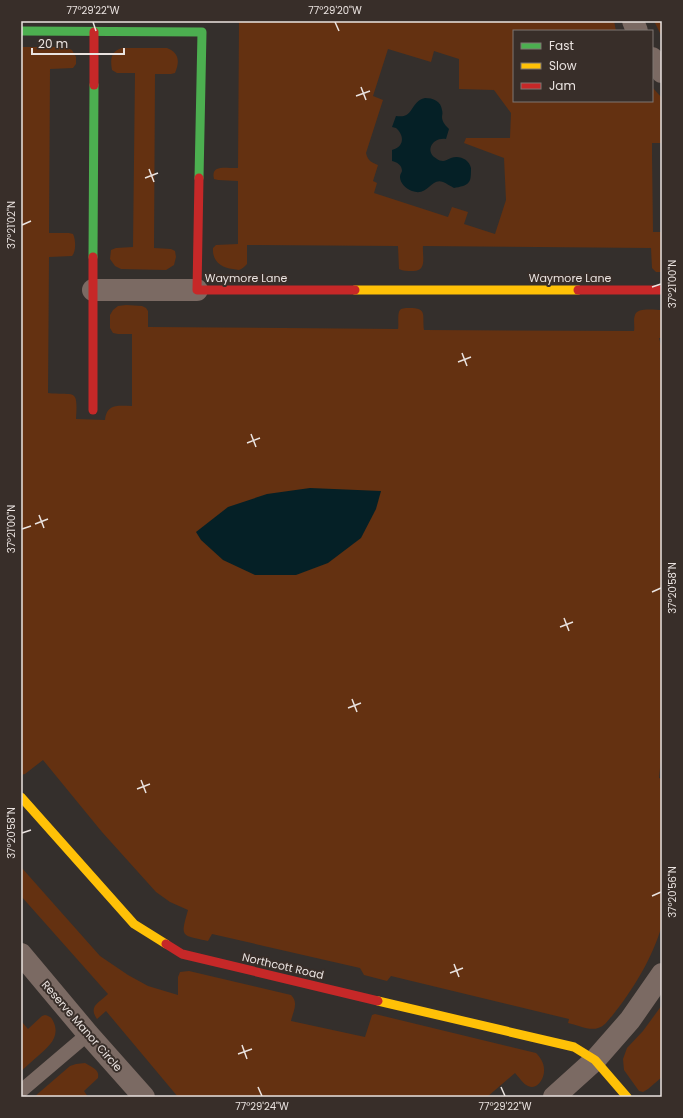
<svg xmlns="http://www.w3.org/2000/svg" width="683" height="1118" viewBox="0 0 683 1118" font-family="Poppins,sans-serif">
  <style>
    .green { fill: #643111; fill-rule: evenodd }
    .water { fill: #052026 }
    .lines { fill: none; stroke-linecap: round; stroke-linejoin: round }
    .lane { stroke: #7b6a63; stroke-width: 14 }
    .street { stroke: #7b6a63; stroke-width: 22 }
    .fast { stroke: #4caf50; stroke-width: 9 }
    .slow { stroke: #ffc107; stroke-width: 9 }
    .jam { stroke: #c62828; stroke-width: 9 }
    .ticks { fill: none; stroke: #eae3e0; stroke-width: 1.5 }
    .labels { text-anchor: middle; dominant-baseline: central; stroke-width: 4; stroke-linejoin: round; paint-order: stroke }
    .street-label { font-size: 11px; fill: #eae3e0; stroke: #382e29 }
    .neatline { fill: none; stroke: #eae3e0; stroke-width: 1.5 }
    .ticks-label { font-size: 10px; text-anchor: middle; fill: #eae3e0 }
  </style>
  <rect width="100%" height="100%" fill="#342f2c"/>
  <g class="green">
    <path d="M239,21h375l2,10h-102v70h138v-14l10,11v45h-10v12l1,77h9v40h-6l-4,-4 -1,-20 -228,-2c-1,10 5,26 -11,25 -5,0 -9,0 -13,-2l-1,-23 -151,-1v19c-2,2 -5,5 -8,6 -2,0 -4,-1 -6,-1 -12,-1 -21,-8 -20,-21l3,-3 22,-1v-63l-20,-1 -4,-1c-4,-16 15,-10 24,-11zM388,49l43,13 3,-11 25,8v30l35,1 17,23 -1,25h-44l-2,5 40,15 2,42 -11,34 -31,-10 4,-12 -16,-5 -4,10 -74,-24 3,-10 -4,-2 5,-16c-7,-3 -10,-4 -12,-12l17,-53 -10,-4z"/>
    <path d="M654,21h8v16z"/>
    <path d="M21,47h44l7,3 4,7v7l-3,4 -23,1 -1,164h20l4,1c3,6 3,18 -1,22l-23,1 -1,136c27,3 30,-6 28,26l29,1c2,-17 13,-14 27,-14v-72h-14l-5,-1 -3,-5v-13l3,-5 5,-4 8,-1 16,1 4,2 2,3v16l250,2c1,-4 -1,-16 2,-19 2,-2 7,-2 9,-2 19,0 13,7 15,22l210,1c1,-5 -1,-11 1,-16 2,-8 20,-5 27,-5v28h-3l3,11v400l-3,29 3,1v146c-9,32 -29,65 -50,91 -4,4 -8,11 -14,12 -8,3 -21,-3 -30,-5l1,-4 -178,-43 -4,5 -23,-6 -4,-7 -148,-34 -4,7c-27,-6 -28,-3 -20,-31l-18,-8 -14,-10 -54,-60 -59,-72 -18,14 -4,1v-31l2,-2 -2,-2z"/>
    <path d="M122,48h45c12,5 13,13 8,25l-4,1h-16l-1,174 17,1 4,2 1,6 -2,8 -8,5 -45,-1 -6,-3 -5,-7 1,-9 5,-2 17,-1 2,-174h-18l-5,-3c-2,-11 -1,-19 10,-22z"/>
    <path d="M21,867l79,89 28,19 20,11 30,9v-18l2,-5 9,-1 102,24c8,8 2,16 0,26l74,16 7,-22 3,-1 161,39c4,4 8,10 8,16 1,8 -6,22 -16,17 -5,-2 -9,-9 -13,-13l-28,24h-309l-72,-86 -9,8c-9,-13 2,-16 11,-25l-87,-98z"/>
    <path d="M662,1005v72l-14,12 -5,3 -4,-1 -15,-21 -1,-11 4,-11 16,-17z"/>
    <path d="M45,1015c5,1 7,3 9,8 6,15 -6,24 -16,33 -6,5 -11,10 -17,15v-50l7,8 14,-13z"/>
    <path d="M85,1063c7,4 15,7 13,15l-14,13 4,6h-54l36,-31 6,-2z"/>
  </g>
  <g class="water">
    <path d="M425,98c8,0 16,3 17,12 1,3 0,5 0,7 0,5 4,9 7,12l-3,10c-14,-2 -22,13 -9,20 1,1 4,2 6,2 2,0 5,-2 8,-3 8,-3 18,1 20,10 0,3 0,10 -1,12 -2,6 -11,7 -16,8 -4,-2 -8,-5 -11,-6 -12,-5 -15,15 -31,9 -6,-2 -12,-8 -12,-14 0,-3 1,-3 2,-6 0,-6 -5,-9 -10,-10v-11c12,-3 13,-14 4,-22l-4,-1 4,-11c19,3 13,-14 29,-18z"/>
    <path d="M310,488l71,3 -5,18 -15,29 -33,25 -32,12h-41l-32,-15 -22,-20 -5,-8 32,-25 39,-13z"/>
  </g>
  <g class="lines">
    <path class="lane" d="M21,1091l67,-57"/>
    <g class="street">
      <path d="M633,21l4,10"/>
      <path d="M652,58l10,14"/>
      <path d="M93,290h104"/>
      <path d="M21,954l67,80 56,63"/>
      <path d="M554,1097l41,-37 35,-40 32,-46"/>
    </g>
    <g class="fast">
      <path d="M21,31l181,1 -3,146"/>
      <path d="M93,257l1,-172"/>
    </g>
    <g class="slow">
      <path d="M355,290h223"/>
      <path d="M21,797l113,127 32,20"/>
      <path d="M378,1001l196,46 21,13 32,37"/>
    </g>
    <g class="jam">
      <path d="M94,85v-53"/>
      <path d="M199,178l-2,112h158"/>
      <path d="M578,290h84"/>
      <path d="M93,410v-153"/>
      <path d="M166,944l16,10 196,47"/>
    </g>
  </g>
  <path class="ticks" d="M93,22l3,9M335,22l4,9M361,87l5,13M356,96l14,-5M149,169l5,13M145,178l13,-5M22,225l9,-4M652,287l9,-3M462,353l5,13M458,362l13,-5M251,434l5,13M247,443l13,-5M39,515l5,13M35,524l13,-5M22,529l9,-3M652,592l9,-4M564,618l5,13M560,627l13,-5M352,699l5,13M348,708l13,-5M141,780l5,13M137,789l13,-5M22,833l9,-3M652,896l9,-4M454,964l5,13M450,973l13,-5M242,1045l5,14M238,1054l14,-5M258,1087l4,9M501,1087l4,9"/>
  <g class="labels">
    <g class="street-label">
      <text x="246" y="278">Waymore Lane</text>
      <text x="570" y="278">Waymore Lane</text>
      <text transform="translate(283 966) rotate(13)">Northcott Road</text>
      <text transform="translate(82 1026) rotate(49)">Reserve Manor Circle</text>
    </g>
  </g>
  <rect width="683" height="1118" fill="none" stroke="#382e29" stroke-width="44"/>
  <rect x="513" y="30" width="140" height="72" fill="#382e29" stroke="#7f7672"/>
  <rect x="521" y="43" width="20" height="6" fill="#4caf50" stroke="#7f7672"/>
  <text x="549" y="50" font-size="12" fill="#eae3e0">Fast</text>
  <rect x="521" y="63" width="20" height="6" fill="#ffc107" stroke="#7f7672"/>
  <text x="549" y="70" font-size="12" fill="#eae3e0">Slow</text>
  <rect x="521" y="83" width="20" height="6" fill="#c62828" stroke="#7f7672"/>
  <text x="549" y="90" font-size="12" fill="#eae3e0">Jam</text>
  <path d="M32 48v6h92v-6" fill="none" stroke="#eae3e0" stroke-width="2"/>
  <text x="38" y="48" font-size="12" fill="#eae3e0" stroke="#382e29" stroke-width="3" paint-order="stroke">20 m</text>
  <rect x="22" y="22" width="639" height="1074" class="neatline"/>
  <g class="ticks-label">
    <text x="93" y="14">77°29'22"W</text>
    <text x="335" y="14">77°29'20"W</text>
    <text transform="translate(11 225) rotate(-90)" y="4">37°21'02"N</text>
    <text transform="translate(672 284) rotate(-90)" y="4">37°21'00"N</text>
    <text transform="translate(11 529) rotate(-90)" y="4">37°21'00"N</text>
    <text transform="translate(672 588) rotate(-90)" y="4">37°20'58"N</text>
    <text transform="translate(11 833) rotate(-90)" y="4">37°20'58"N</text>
    <text transform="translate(672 892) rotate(-90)" y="4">37°20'56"N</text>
    <text x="262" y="1110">77°29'24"W</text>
    <text x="505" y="1110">77°29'22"W</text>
  </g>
</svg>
